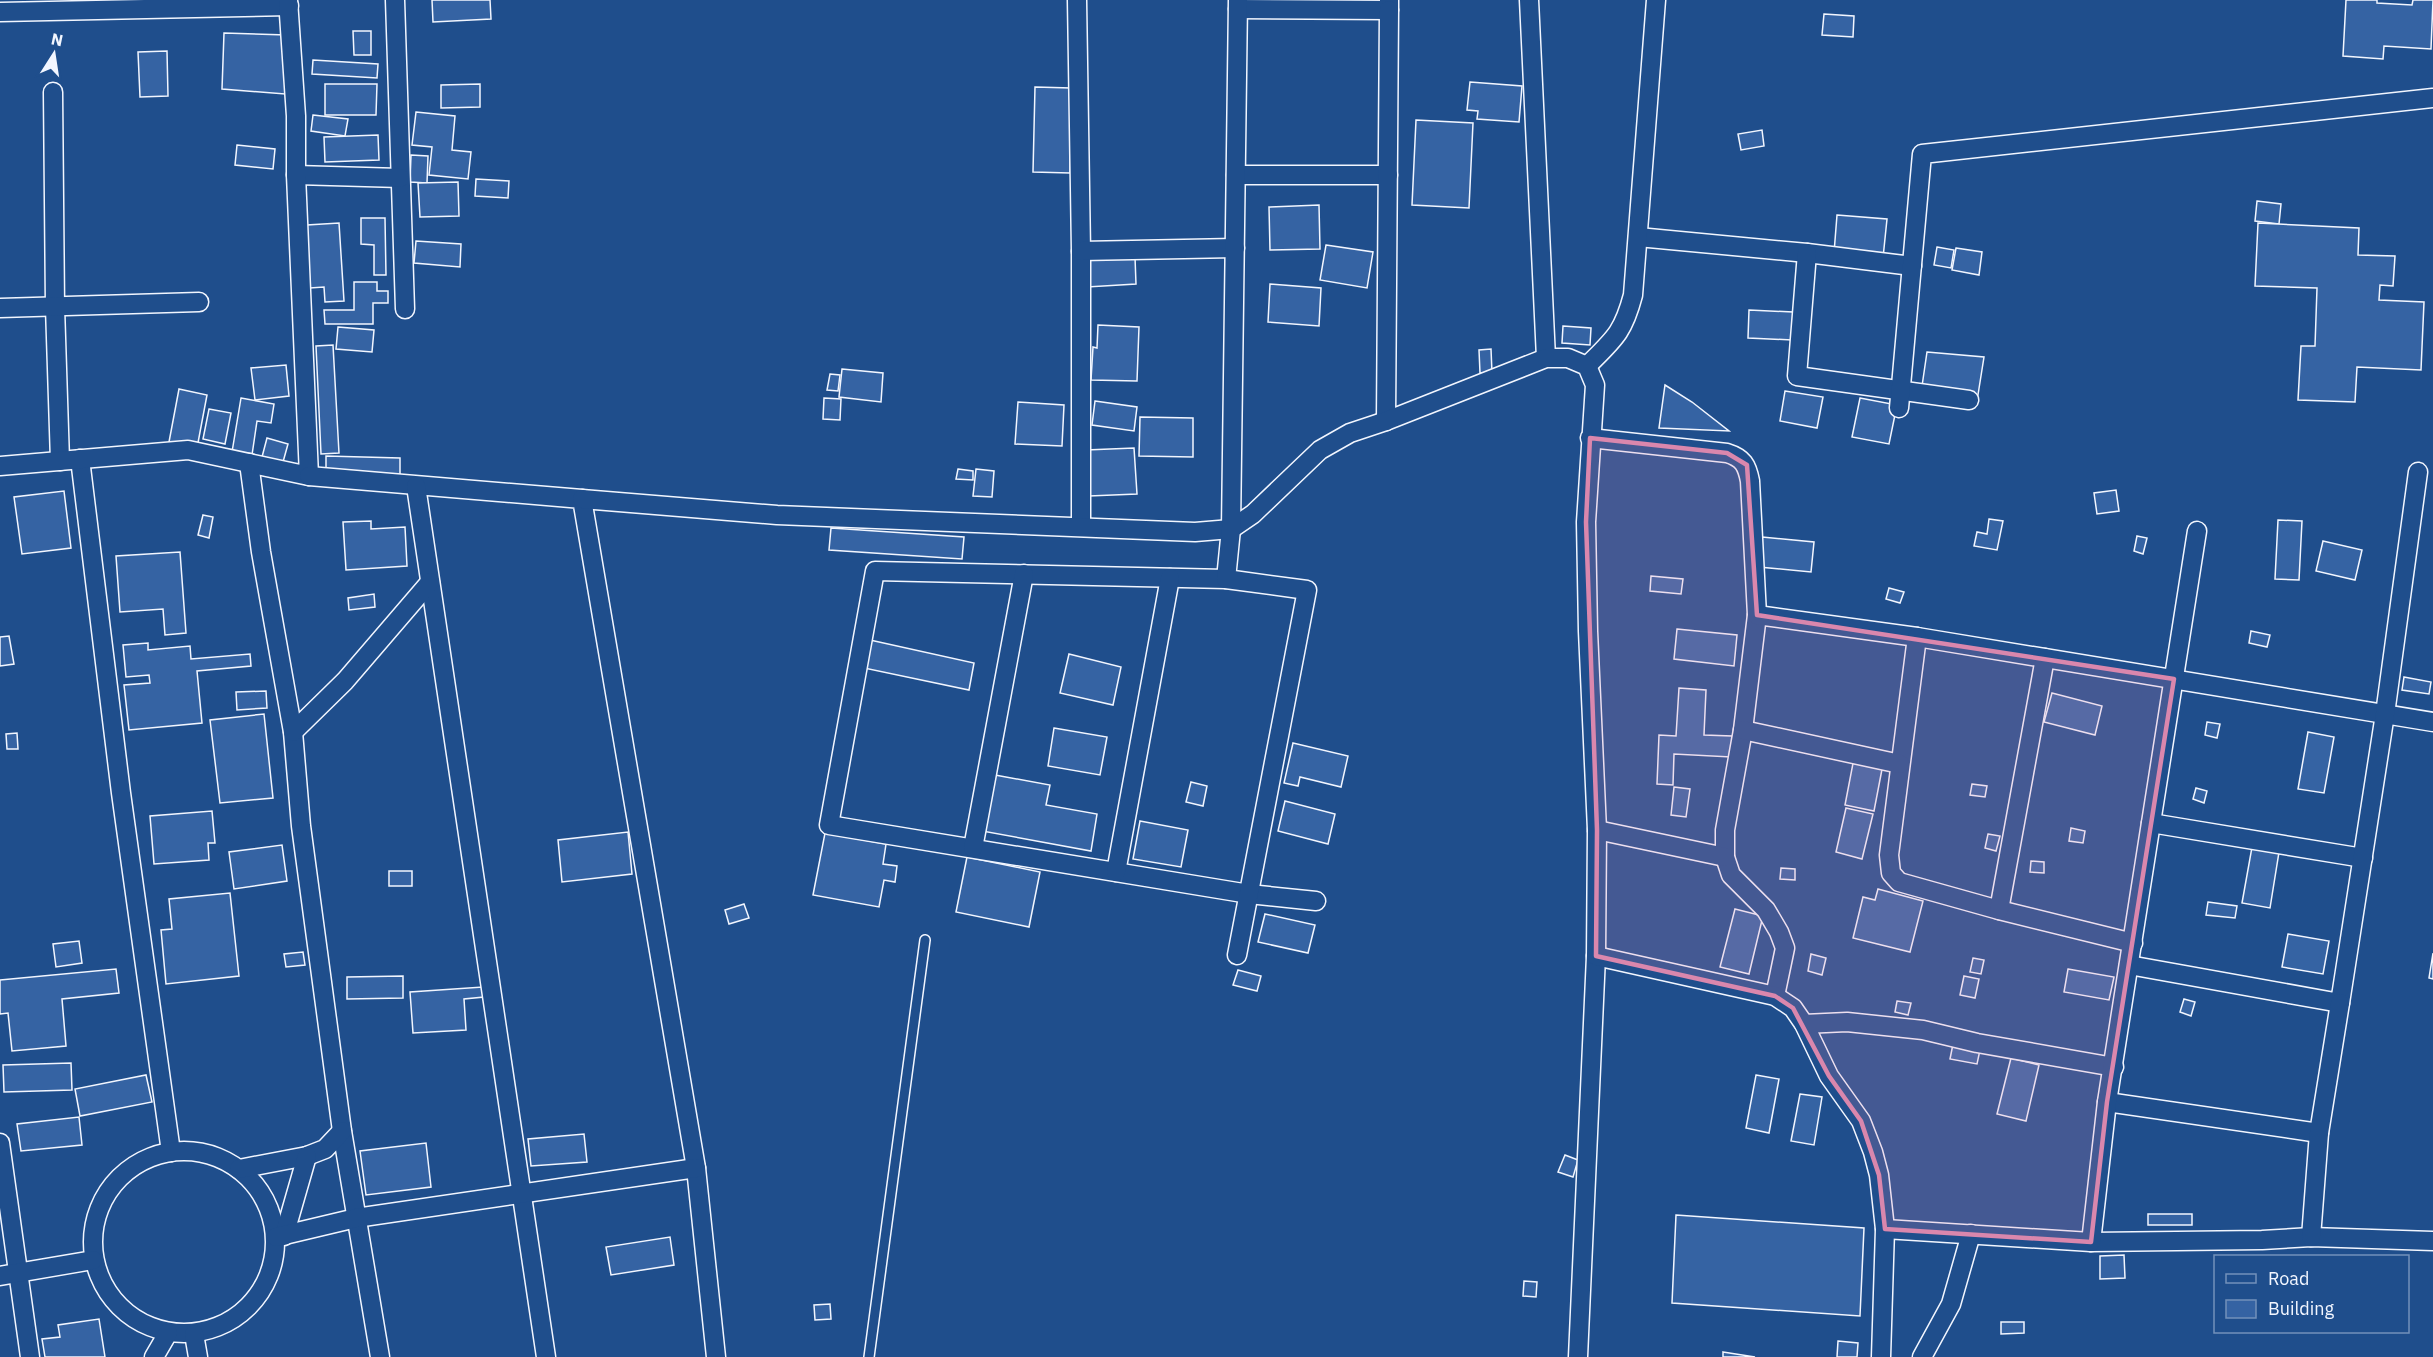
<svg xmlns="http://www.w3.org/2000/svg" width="2433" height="1357" viewBox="0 0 2433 1357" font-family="'IBM Plex Sans',sans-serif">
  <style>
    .building { fill: #3563a3; stroke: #f2f6ff; stroke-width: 1.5 }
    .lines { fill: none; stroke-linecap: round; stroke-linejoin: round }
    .service-casing { stroke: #f2f6ff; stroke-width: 12 }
    .minor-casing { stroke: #f2f6ff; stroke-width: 21 }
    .service { stroke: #1f4e8c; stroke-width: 9 }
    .minor { stroke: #1f4e8c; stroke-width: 18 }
    .marked { fill: #da87ad; fill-opacity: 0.2; stroke: #da87ad; stroke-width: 4.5; stroke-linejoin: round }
  </style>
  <rect width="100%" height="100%" fill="#1f4e8c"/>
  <g class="building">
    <path d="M432,0h58l1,19 -58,3z"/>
    <path d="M2346,0h31v3l35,2 1,-5h20l-2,49 -47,-3 -1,13 -40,-3z"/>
    <path d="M1824,14l30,2 -1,21 -31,-2z"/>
    <path d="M353,31h18v24h-17z"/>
    <path d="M224,33l63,2 -2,59 -63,-5z"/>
    <path d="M167,51l1,45 -28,1 -2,-45z"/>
    <path d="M313,60l65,4 -1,14 -65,-4z"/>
    <path d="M1470,82l52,4 -3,36 -42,-3 1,-8 -11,-1z"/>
    <path d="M325,84h52l-1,31h-51z"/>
    <path d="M480,84v23l-39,1v-23z"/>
    <path d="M1035,87l36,1 -1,85 -37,-1z"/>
    <path d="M416,112l39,4 -3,34 19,2 -3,27 -39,-4 3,-28 -20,-2z"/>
    <path d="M313,115l35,4 -3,17 -34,-5z"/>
    <path d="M1416,120l57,3 -4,85 -57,-3z"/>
    <path d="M1762,130l2,16 -23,4 -3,-16z"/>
    <path d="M378,135l1,25 -54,2 -1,-25z"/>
    <path d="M237,145l38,4 -2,20 -38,-4z"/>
    <path d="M411,155l17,1 -1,27 -17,-1z"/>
    <path d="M476,179l33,2 -1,17 -33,-2z"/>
    <path d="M458,182l1,34 -39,1 -2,-34z"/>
    <path d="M2257,201l24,3 -2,20 -24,-3z"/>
    <path d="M1319,205l1,44 -50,1 -1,-43z"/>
    <path d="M1837,215l50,4 -4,39 -49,-5z"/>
    <path d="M361,218h24l1,57h-12v-30l-13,-1z"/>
    <path d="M339,223l5,78 -19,1 -1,-15 -14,1 -3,-63z"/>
    <path d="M2258,223l101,5 -1,27 37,1 -2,30 -13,-1 -1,15 45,2 -3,68 -64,-3 -2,35 -57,-2 3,-54h14l2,-58 -62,-2z"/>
    <path d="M416,241l45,3 -1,23 -46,-4z"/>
    <path d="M1326,245l47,7 -6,36 -47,-8z"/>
    <path d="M1937,247l17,3 -3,18 -17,-3z"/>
    <path d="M1956,248l26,4 -3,23 -27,-5z"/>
    <path d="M1135,257l1,27 -49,3 -1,-28z"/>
    <path d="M354,282h23v9h11v12h-15v21h-48l-1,-14h30z"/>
    <path d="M1270,284l51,4 -2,38 -51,-4z"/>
    <path d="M1749,310l44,2 -1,28 -44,-2z"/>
    <path d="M1098,325l41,2 -2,54 -46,-1 2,-33 4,1z"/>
    <path d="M1563,326l28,2 -1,17 -28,-2z"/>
    <path d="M338,327l36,3 -2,22 -36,-3z"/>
    <path d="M333,345l6,108 -18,1 -5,-108z"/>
    <path d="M1491,349l1,24h-12l-1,-23z"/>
    <path d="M1927,352l57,5 -7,44 -56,-8z"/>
    <path d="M286,365l3,31 -34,4 -4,-32z"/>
    <path d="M842,369l41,4 -2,29 -42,-5z"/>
    <path d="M830,374l10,1 -2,16 -11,-1z"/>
    <path d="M1665,385l27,17 37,29 -70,-3z"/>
    <path d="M179,389l28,6 -10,53 -28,-6z"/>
    <path d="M1785,391l38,6 -6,31 -37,-7z"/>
    <path d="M241,398l33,6 -3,19 -14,-2 -5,34 -20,-3z"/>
    <path d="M824,398l17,1 -1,21 -17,-1z"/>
    <path d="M1860,398l37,7 -8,39 -37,-7z"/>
    <path d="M1095,401l42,6 -3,24 -42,-6z"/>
    <path d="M1018,402l46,3 -2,41 -47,-2z"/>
    <path d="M209,409l22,4 -6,31 -22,-5z"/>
    <path d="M1140,417l53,1v39l-54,-1z"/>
    <path d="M267,438l21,6 -5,18 -21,-5z"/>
    <path d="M1134,448l3,46 -48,2 -3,-46z"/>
    <path d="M326,456l74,2v17l-74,-2z"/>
    <path d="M958,469l15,2v9l-17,-1z"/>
    <path d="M976,469l18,2 -2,26 -19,-1z"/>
    <path d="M2116,490l3,21 -22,3 -3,-21z"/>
    <path d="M64,491l7,57 -49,6 -8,-57z"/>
    <path d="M203,515l10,2 -4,21 -11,-3z"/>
    <path d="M1989,519l14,2 -6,29 -23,-4 3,-14 10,2z"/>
    <path d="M2278,520l24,1 -3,59 -24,-1z"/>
    <path d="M371,521v8l34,-2 2,39 -61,4 -3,-48z"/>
    <path d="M831,528l133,9 -2,22 -133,-9z"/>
    <path d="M2137,536l10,2 -4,16 -9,-3z"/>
    <path d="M1762,537l52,5 -3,30 -52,-5z"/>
    <path d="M2323,541l39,9 -7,30 -39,-9z"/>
    <path d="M180,552l6,81 -21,2 -2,-26 -43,3 -4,-56z"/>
    <path d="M1651,576l32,3 -2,15 -31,-3z"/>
    <path d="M1889,588l15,4 -4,11 -14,-4z"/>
    <path d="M374,594l1,13 -26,3 -1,-12z"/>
    <path d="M1677,629l60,6 -3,31 -60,-7z"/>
    <path d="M2251,631l19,4 -3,12 -18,-4z"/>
    <path d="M9,636l5,28 -14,2v-29z"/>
    <path d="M870,640l104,23 -5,27 -105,-22z"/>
    <path d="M148,643v7l42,-4 1,13 59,-5 1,12 -54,5 5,52 -73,7 -5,-45 26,-2 -1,-8 -23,2 -3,-32z"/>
    <path d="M1069,654l52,13 -8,38 -53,-12z"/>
    <path d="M2404,677l27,5 -2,12 -27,-4z"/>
    <path d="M1679,688l27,2 -2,45 28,1 -1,21 -57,-3 -1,31 -16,-1 2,-49 17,1z"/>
    <path d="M266,691l1,17 -30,2 -1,-18z"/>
    <path d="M2052,693l50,13 -7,29 -51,-13z"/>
    <path d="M264,714l9,84 -53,5 -10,-83z"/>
    <path d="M2207,722l13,2 -3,14 -12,-3z"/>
    <path d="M1054,728l53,9 -7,38 -52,-9z"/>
    <path d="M2308,732l26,5 -10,56 -26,-4z"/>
    <path d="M17,733l1,16h-11l-1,-15z"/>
    <path d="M1293,743l55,13 -7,31 -41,-10 -2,9 -14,-3z"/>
    <path d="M1854,758l29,6 -9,47 -29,-6z"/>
    <path d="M995,775l55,10 -4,20 51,9 -6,37 -109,-20z"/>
    <path d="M1191,782l16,4 -4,20 -17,-4z"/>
    <path d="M1972,784l15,2 -2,11 -15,-2z"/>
    <path d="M1674,787l16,2 -4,28 -15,-2z"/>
    <path d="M2196,788l11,3 -3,12 -11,-4z"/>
    <path d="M1285,801l50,13 -7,30 -50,-13z"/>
    <path d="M1846,808l27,6 -11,45 -26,-7z"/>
    <path d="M212,811l3,32h-7l1,17 -55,4 -4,-48z"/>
    <path d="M1140,821l48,9 -7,37 -48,-8z"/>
    <path d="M2071,828l14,3 -2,12 -14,-2z"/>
    <path d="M628,832l4,42 -70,8 -4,-42z"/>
    <path d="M825,833l61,11 -3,20 14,2 -2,16 -11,-2 -5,27 -66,-12z"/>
    <path d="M1988,834l12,2 -4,15 -11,-3z"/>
    <path d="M282,845l5,36 -53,8 -5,-37z"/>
    <path d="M2252,847l27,5 -9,56 -28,-5z"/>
    <path d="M967,857l73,15 -11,55 -73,-15z"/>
    <path d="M2031,861l13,1v11l-14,-1z"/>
    <path d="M1781,868l14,1v11l-15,-1z"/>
    <rect x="389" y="871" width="23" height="15"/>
    <path d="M1878,889l45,12 -13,51 -57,-14 10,-41 12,3z"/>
    <path d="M230,893l9,83 -73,8 -5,-54 11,-1 -3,-30z"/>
    <path d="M2208,902l29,4 -2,12 -29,-3z"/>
    <path d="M744,904l5,14 -20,6 -4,-14z"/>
    <path d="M1735,909l28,7 -14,58 -29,-7z"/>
    <path d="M1265,914l50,11 -7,28 -50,-11z"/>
    <path d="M2288,934l41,7 -6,33 -41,-7z"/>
    <path d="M79,941l3,22 -26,4 -3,-23z"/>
    <path d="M303,952l2,13 -19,2 -2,-13z"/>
    <path d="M2433,953v26l-4,-1z"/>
    <path d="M1811,954l15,4 -4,17 -14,-4z"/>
    <path d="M1973,958l11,2 -3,14 -11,-2z"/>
    <path d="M116,969l3,24 -57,6 4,47 -54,5 -4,-38 -8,1v-34z"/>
    <path d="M2068,969l46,8 -5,23 -45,-8z"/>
    <path d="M1238,970l23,6 -4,15 -24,-6z"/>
    <path d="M403,976v22l-56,1v-22z"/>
    <path d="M1964,976l15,3 -4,19 -15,-3z"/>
    <path d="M483,987l1,10 -20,2 2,31 -53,3 -3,-41z"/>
    <path d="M2184,999l11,3 -4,14 -11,-4z"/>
    <path d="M1897,1001l14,2 -3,12 -13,-3z"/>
    <path d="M1953,1044l27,6 -3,14 -27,-5z"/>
    <path d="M2011,1058l28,7 -13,56 -29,-7z"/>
    <path d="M71,1063l1,27 -68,2 -1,-27z"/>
    <path d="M146,1075l6,27 -72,14 -5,-27z"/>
    <path d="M1756,1075l23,4 -10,54 -23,-5z"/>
    <path d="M1800,1094l22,3 -8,48 -23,-4z"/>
    <path d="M79,1117l3,28 -61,6 -4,-27z"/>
    <path d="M584,1134l3,28 -56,4 -3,-27z"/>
    <path d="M426,1143l5,44 -65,8 -6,-44z"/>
    <path d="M1565,1155l13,5 -5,17 -15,-5z"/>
    <rect x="2148" y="1214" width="44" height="11"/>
    <path d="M1676,1215l188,13 -4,88 -188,-13z"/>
    <path d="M670,1237l4,28 -63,10 -5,-28z"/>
    <path d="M2124,1255l1,23 -25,1v-23z"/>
    <path d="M1524,1281l13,1 -1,15 -13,-1z"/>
    <path d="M830,1304l1,15 -16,1 -1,-15z"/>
    <path d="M99,1319l6,38h-60l-3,-18 18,-2 -2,-12z"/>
    <path d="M2001,1322h23v11l-23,1z"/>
    <path d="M1838,1341l20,2 -1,14h-20z"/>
    <path d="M1723,1352l32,5h-32z"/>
  </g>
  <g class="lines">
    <defs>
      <path id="service" d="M869,1357l56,-417"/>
      <g id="minor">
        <path d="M395,0l10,309"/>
        <path d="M1077,0l4,251v275"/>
        <path d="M1529,0l17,358"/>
        <path d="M1238,9l151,1v-10"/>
        <path d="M0,12l289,-6"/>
        <path d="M53,92l2,215 5,154"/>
        <path d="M296,175l104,3"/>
        <path d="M1236,175h152"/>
        <path d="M1638,237l169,16 105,13"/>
        <path d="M1081,251l154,-3"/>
        <path d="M1807,253l-10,123 172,24"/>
        <path d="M0,308l199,-6"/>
        <path d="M1587,366c27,-27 36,-33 46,-71l23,-295"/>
        <path d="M1899,408l23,-254 511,-56"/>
        <path d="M1386,421l3,-411"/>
        <path d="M1590,438l137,15c16,5 20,12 23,28l7,134 -14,115 -18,100v27l6,18 35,35 13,22 6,16 -10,48"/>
        <path d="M80,459l41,334 50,359"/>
        <path d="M249,463l12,89 32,180 8,94 41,305 38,226"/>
        <path d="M0,466l188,-16 121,26 -13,-301v-59l-8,-116"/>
        <path d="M309,476l273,23 114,669 20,189"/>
        <path d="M416,486l130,871"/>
        <path d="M582,499l195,16 418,17 36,-3 22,-15 67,-64 30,-17 36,-12 160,-63h22l19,8 8,19 -9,137 2,109 9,199 -1,126 -18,401"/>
        <path d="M1226,579l-351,-8 -46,254 420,69 67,7"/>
        <path d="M1757,615l160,22 516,85"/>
        <path d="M1917,637l-28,218 2,18 8,9 100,28 134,33"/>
        <path d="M1743,730l157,34"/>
        <path d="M293,732l52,-51 85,-99"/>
        <path d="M2151,823l212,35"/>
        <path d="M1597,830l128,27"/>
        <path d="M973,848l51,-274"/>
        <path d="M1116,872l54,-294"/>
        <path d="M1999,910l46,-252"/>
        <path d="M1237,955l70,-365 -81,-11 5,-50 7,-529"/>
        <path d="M1596,956l179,40 18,12 11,16 25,52 32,45 12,31 6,23 6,54 -4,128"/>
        <path d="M2129,965l211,38 45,-289 33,-242"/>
        <path d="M1804,1024l43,-2 76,8 54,13 137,24"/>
        <path d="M2107,1102l212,31"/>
        <path d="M0,1143l30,214"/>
        <circle cx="184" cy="1242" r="91"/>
        <path d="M239,1169l68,-13 18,-7 17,-18"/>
        <path d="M1885,1229l206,13 171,-2 49,-3 122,4"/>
        <path d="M284,1236l23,-80"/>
        <path d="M276,1237l80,-19 340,-50"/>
        <path d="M2311,1237l8,-104 21,-130"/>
        <path d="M2091,1242l16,-140 90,-571"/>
        <path d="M0,1276l93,-16"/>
        <path d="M194,1334l4,23"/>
        <path d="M154,1357l14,-24"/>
        <path d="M1922,1357l29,-53 20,-70"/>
      </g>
    </defs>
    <use href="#service" class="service-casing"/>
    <use href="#minor" class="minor-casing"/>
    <use href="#service" class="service"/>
    <use href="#minor" class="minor"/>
  </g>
  <path class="marked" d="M1590,438l137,15 20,12 10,150 417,64 -67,423 -16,140 -206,-13 -6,-54 -18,-54 -32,-45 -36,-68 -18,-12 -179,-40 1,-126 -11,-308z"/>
  <rect x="2214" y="1255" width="195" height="78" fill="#1f4e8c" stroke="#7391ba" stroke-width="1.5"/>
  <rect x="2226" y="1274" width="30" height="9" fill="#1f4e8c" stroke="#7391ba" stroke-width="1.5"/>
  <text x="2268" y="1285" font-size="18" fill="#f2f6ff">Road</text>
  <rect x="2226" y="1300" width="30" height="18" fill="#3563a3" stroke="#7391ba" stroke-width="1.5"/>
  <text x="2268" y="1315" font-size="18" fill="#f2f6ff">Building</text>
  <g transform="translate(54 54) rotate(12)" stroke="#1f4e8c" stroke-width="4.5" paint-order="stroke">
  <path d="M0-4.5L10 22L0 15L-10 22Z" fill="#f2f6ff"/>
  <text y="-9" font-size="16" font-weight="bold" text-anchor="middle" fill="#f2f6ff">N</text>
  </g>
</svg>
